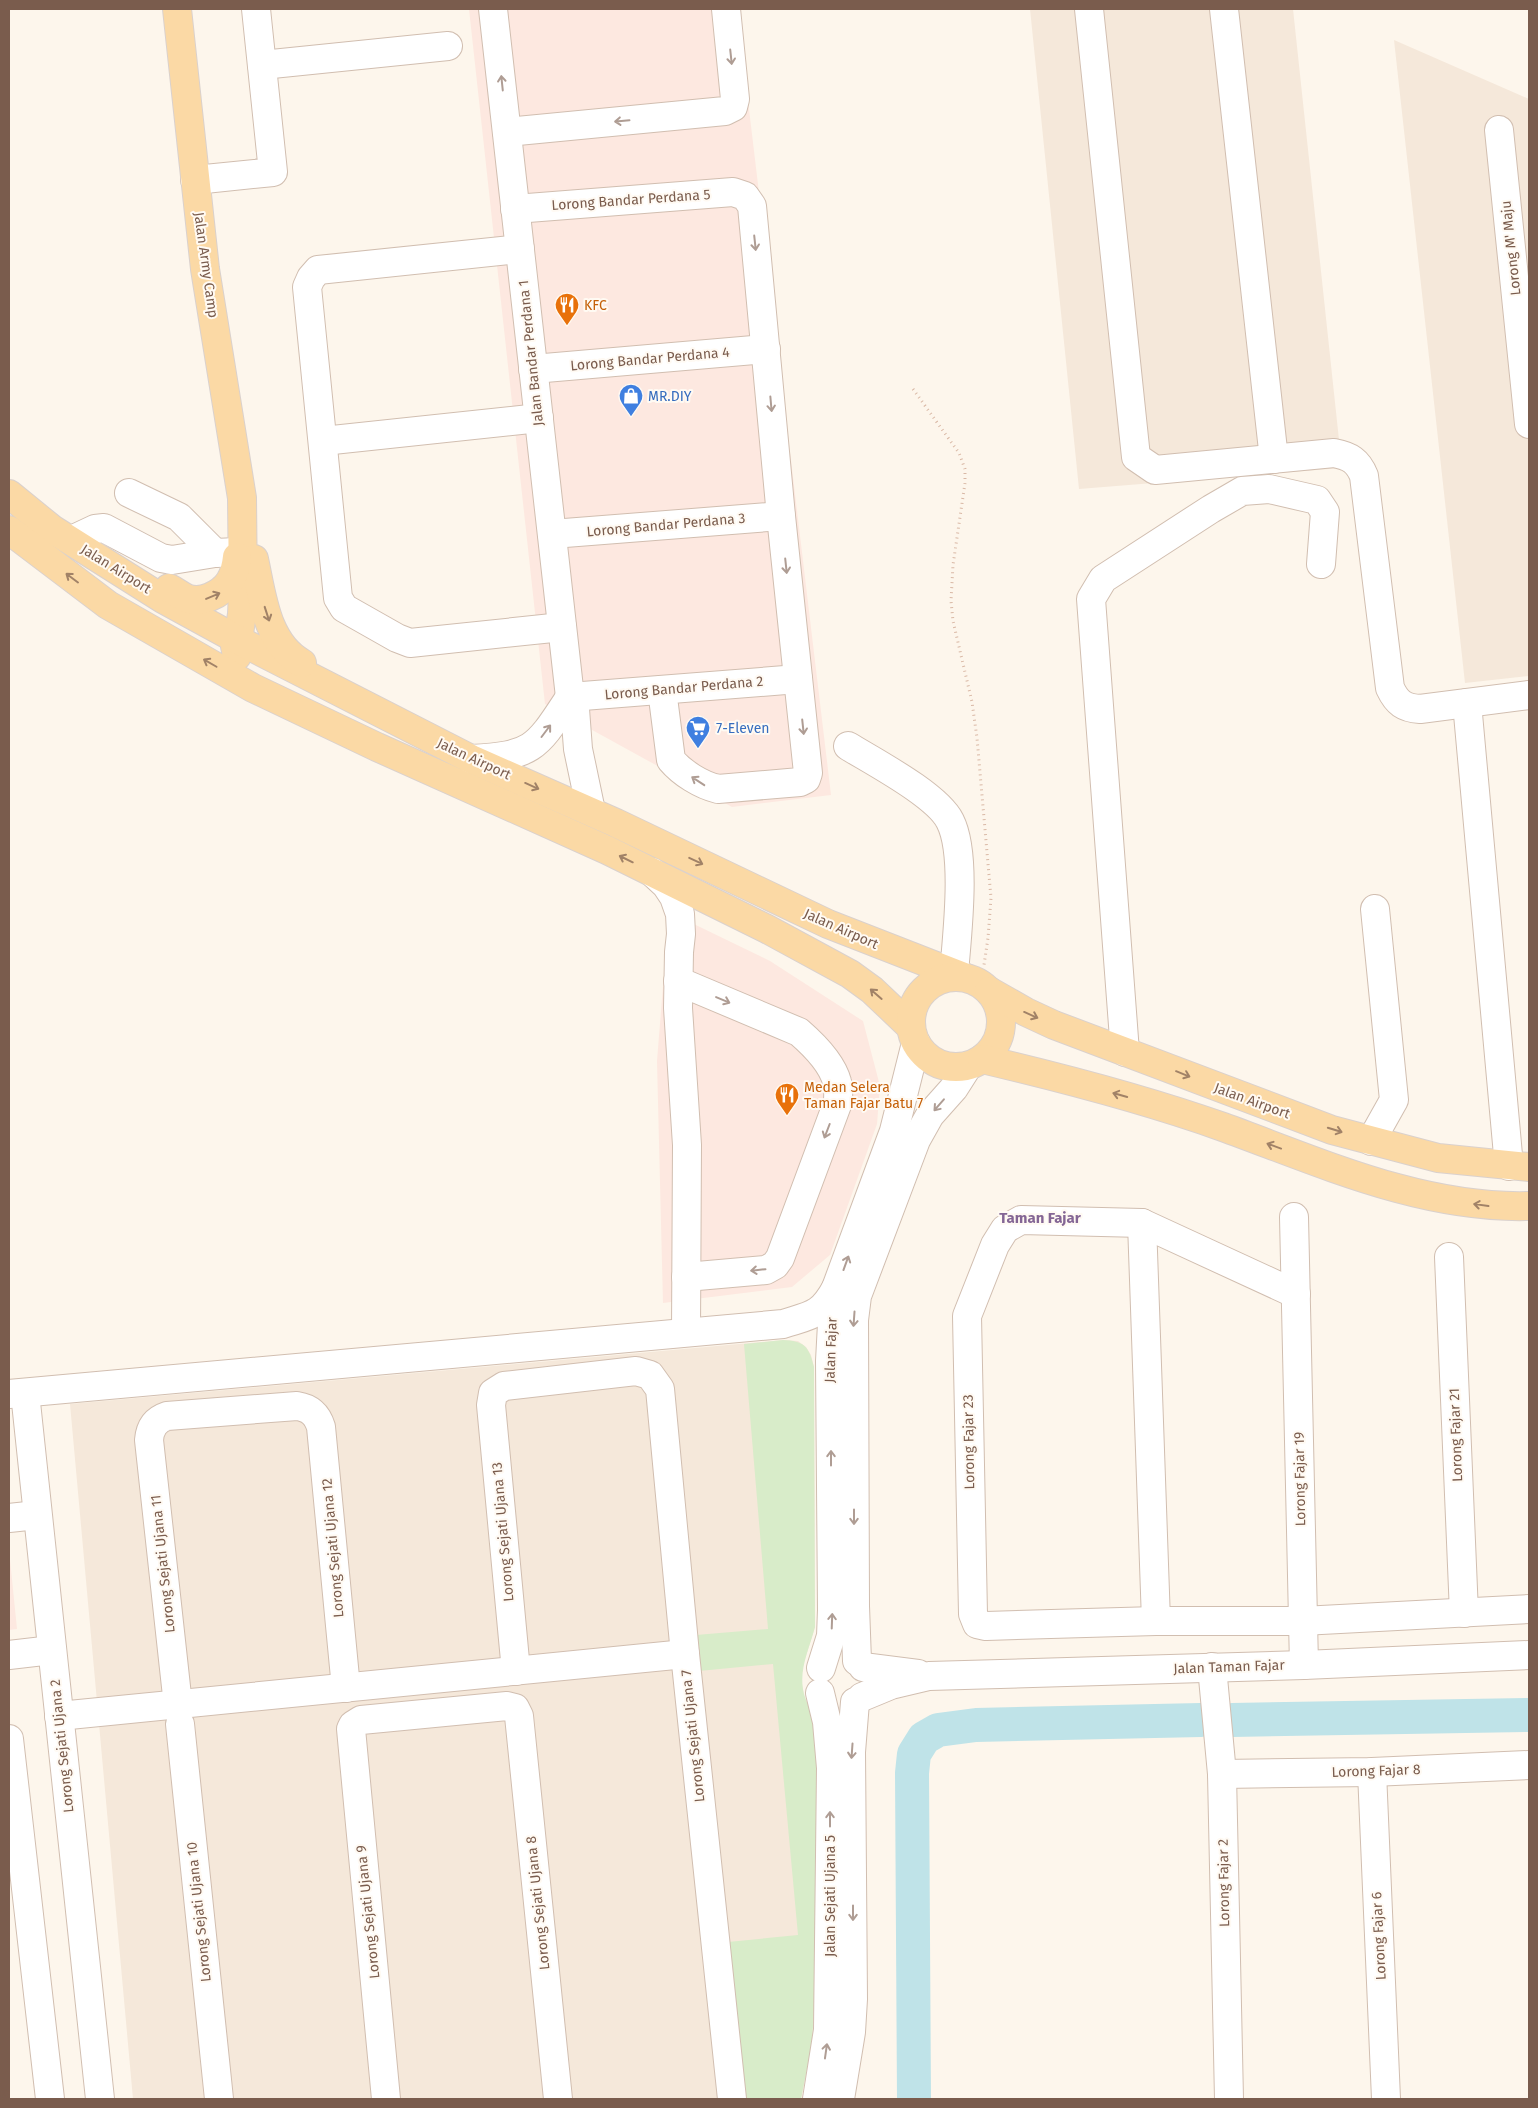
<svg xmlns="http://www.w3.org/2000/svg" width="1538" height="2108" viewBox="0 0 1538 2108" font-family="'Fira Sans',sans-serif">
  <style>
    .residential { fill: #f5e8da }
    .commercial { fill: #fde8e0 }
    .green { fill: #d8ecc9 }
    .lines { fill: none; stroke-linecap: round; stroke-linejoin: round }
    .river { stroke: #bfe3e8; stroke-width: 34 }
    .minor-casing { stroke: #d1beb0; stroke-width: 30 }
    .major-casing { stroke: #dad1cd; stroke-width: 30 }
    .path { stroke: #d9b8a5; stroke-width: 3; stroke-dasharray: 1 4; stroke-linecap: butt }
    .minor { stroke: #fff; stroke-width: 28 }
    .major { stroke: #fbd9a5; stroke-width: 28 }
    .oneway { stroke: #af9d94 }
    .oneway2 { stroke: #a18267 }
    .labels { text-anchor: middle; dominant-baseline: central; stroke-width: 4; stroke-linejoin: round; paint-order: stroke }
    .street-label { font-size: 14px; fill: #7a5c4d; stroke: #fffaf3 }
    .food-label { font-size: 14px; fill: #c56008; stroke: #fffaf3; text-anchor: start }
    .shop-label { font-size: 14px; fill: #366cbe; stroke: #fffaf3; text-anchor: start }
    .neighbourhood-label { font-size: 15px; font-weight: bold; fill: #846695; stroke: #fffaf3 }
  </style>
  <rect width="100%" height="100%" fill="#fdf6ec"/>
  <g class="residential">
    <path d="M1030,9h263l49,459 -263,21z"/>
    <path d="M1394,40l135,59v577l-64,7z"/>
    <path d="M783,1340l15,1 8,6 5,8 3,12 1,260 -11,35 -3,16 3,18 10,19 3,12 -1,248 -4,68 -11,56h-668l-63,-695z"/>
  </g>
  <g class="commercial">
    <path d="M469,9h268l94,786 -99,12 -187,-103z"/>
    <path d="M669,912l101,49 93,60 17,65 -3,38 -47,131 -38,32 -129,16 -6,-242z"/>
    <path d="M9,1550l8,79 -8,1z"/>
  </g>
  <path class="green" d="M783,1340c21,1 26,6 31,27l1,260c-6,23 -17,43 -11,67 3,12 10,21 13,33l-1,248 -4,68 -11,56h-58l-15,-157 70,-7 -25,-271 -74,7 -3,-36 72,-6 -24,-285z"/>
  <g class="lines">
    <g class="river">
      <path d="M1232,1720l297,-5"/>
      <path d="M914,2099l-2,-326 2,-19 10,-16 14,-8 38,-5 225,-5"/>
    </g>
    <defs>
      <g id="minor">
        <path d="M493,9l77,688 5,12 3,40 13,62"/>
        <path d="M1089,9l47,448 19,13 179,-17c16,3 24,8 30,23l26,212c7,15 14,20 30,21l109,-14"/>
        <path d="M1224,9l50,450"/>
        <path d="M262,65l186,-19"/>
        <path d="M1499,130l30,294"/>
        <path d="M507,132l218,-21 8,-4 2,-8 -9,-90"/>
        <path d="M195,180l78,-8 -17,-163"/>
        <path d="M515,209l218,-17 12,4 7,10 29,310 27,257 -2,6 -6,3 -82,7c-17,-4 -36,-16 -47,-29l-9,-70"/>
        <path d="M520,249l-202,21 -7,8 -4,9 31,311 6,10 53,30 13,5 152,-16"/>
        <path d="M533,369l233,-20"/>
        <path d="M323,441l216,-23"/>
        <path d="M129,493l50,24 36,36"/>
        <path d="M552,534l229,-18"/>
        <path d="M78,537l17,-8 9,-1 57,30 11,2 43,-7 22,-1"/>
        <path d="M570,697l228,-18"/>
        <path d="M1467,703l42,463"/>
        <path d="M848,746c26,16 89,49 102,75 17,33 7,114 4,152"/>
        <path d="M471,759c63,-3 66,-12 99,-62"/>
        <path d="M652,872l14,13 8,12 6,17 1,20 -2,18 -1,56 9,137 -1,187"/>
        <path d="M678,981l121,51c15,13 33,31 38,50 2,6 1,14 1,20l-58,156 -5,7 -9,5 -80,7"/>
        <path d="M1125,1052l-34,-453 12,-20 108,-70 31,-18 27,-2 48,11 8,12 -4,52"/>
        <path d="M1371,1141l23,-41 -19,-191"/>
        <path d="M1294,1217l10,448"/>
        <path d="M1142,1223l14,398"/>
        <path d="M1449,1257l15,356"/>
        <path d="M1296,1294l-154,-71 -121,-3 -16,9 -10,16 -28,71 6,298 4,10 9,2 170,-5h146l227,-12"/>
        <path d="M25,1393l75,706"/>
        <path d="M9,1394l774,-70c28,-9 38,-8 53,-36"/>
        <path d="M9,1518l28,-3"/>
        <path d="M9,1655l43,-5"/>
        <path d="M857,1661l-2,-55 -1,-286 3,-24 59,-156 14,-25 24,-27 14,-22"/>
        <path d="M863,1667l55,7"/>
        <path d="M1212,1667l10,107 7,325"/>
        <path d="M821,1668l10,-32 1,-26 -2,-249 3,-56 3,-17 58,-157 22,-88"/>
        <path d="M516,1671l-25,-266 2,-12 11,-7 132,-15 14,4 10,14 25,265 47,445"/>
        <path d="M862,1697l29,-12 38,-9 375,-11 225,-10"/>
        <path d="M178,1705l-29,-265c1,-12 6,-20 18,-24l130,-10c13,2 20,8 24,21l25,261"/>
        <path d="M59,1716l626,-62"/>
        <path d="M180,1724l39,375"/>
        <path d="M9,1739l41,360"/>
        <path d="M1372,1772l14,327"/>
        <path d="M1222,1774l150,-2 157,-7"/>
        <path d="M386,2099l-35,-370 2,-4 8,-5 146,-14 8,2 4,8 39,383"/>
        <path d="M817,2099l11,-69 3,-262 -4,-46 -7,-29"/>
        <path d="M840,2099l11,-67 2,-33 -2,-247 4,-50"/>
      </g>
      <g id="major">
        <path d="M177,9l28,260 37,229 1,95 -1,21 -4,26 -3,6 2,10"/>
        <path d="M9,494l43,35 111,70 75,41 233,119 145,64 212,101 136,53"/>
        <path d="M9,530l99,75 145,83 124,59 230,103 160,79 83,45 22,16 39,37"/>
        <path d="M254,559c8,36 12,84 48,104"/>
        <path d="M169,588c6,3 11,7 17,10 8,3 17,2 24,-1 19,-8 25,-21 27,-40"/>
        <circle cx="956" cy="1022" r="45"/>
        <path d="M989,991l37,21 28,13 278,105 106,28 91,9"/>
        <path d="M982,1059c81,19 162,40 241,68 99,36 199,82 306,79"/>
      </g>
    </defs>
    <use href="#minor" class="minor-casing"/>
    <use href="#major" class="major-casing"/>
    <path class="path" d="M913,389l46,64 6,16v14l-12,82 -2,36 2,20 19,81 5,36 14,160 -3,40 -4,27"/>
    <use href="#minor" class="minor"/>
    <use href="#major" class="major"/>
  </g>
  <defs><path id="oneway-shaft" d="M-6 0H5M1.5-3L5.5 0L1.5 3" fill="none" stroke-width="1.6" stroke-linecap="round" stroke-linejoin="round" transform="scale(1.25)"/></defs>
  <g class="oneway">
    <use href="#oneway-shaft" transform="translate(731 57) rotate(84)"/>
    <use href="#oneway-shaft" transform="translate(502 83) rotate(-96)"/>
    <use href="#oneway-shaft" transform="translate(622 121) rotate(175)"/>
    <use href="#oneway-shaft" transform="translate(755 243) rotate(84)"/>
    <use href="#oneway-shaft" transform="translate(771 404) rotate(85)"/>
    <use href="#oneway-shaft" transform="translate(786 566) rotate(84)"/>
    <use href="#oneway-shaft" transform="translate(803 727) rotate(84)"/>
    <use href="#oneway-shaft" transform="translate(546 731) rotate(-53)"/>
    <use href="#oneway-shaft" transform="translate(698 781) rotate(-147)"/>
    <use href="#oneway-shaft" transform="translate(723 1000) rotate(23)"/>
    <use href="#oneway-shaft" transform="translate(939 1105) rotate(131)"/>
    <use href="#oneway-shaft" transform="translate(827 1131) rotate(111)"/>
    <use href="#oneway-shaft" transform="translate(846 1263) rotate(-70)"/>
    <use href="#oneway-shaft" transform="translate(758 1270) rotate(174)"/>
    <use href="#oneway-shaft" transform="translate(854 1319) rotate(94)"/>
    <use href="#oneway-shaft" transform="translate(831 1458) rotate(-90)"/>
    <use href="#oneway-shaft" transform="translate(854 1517) rotate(90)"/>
    <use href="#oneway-shaft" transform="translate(832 1621) rotate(-88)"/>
    <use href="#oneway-shaft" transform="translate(852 1751) rotate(94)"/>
    <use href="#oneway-shaft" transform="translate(830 1819) rotate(-90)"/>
    <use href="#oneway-shaft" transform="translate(853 1913) rotate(90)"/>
    <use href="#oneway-shaft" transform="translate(826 2051) rotate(-82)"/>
  </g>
  <g class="oneway2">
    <use href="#oneway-shaft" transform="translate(72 578) rotate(-143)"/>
    <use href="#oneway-shaft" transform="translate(213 596) rotate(-23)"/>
    <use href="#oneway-shaft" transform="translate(267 614) rotate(72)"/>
    <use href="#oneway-shaft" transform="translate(210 663) rotate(-150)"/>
    <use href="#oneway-shaft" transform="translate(532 786) rotate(24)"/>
    <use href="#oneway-shaft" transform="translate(626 859) rotate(-154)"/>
    <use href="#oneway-shaft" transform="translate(696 861) rotate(25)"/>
    <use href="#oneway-shaft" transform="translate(876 994) rotate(-139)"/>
    <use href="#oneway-shaft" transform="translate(1031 1015) rotate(24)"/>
    <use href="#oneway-shaft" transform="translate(1183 1074) rotate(22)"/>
    <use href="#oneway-shaft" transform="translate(1120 1095) rotate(-164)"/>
    <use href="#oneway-shaft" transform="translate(1335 1130) rotate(17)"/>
    <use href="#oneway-shaft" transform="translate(1274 1146) rotate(-160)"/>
    <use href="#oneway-shaft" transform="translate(1481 1205) rotate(-172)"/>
  </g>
  <defs>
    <symbol id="restaurant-pin" viewBox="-11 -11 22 30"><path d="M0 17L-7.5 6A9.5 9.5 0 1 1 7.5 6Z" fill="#e8710a" stroke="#fffaf3"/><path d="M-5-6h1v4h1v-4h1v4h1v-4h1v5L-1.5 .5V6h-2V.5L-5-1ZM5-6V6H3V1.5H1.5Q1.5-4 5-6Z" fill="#fff"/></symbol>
    <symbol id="shop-pin" viewBox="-11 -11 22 30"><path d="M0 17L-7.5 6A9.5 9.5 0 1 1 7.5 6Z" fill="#3f7fe0" stroke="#fffaf3"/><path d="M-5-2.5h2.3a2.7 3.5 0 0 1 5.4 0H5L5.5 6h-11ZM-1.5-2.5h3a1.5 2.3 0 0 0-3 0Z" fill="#fff"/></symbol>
    <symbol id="supermarket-pin" viewBox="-11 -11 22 30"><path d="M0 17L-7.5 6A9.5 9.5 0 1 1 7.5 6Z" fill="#3f7fe0" stroke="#fffaf3"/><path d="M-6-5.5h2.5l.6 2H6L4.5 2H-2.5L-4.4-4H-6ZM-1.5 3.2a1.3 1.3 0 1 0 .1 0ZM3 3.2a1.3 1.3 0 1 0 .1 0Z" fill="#fff"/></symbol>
  </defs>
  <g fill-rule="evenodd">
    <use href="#restaurant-pin" x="553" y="291" width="28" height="38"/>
    <use href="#shop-pin" x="617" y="382" width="28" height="38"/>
    <use href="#supermarket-pin" x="684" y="714" width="28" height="38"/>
    <use href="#restaurant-pin" x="773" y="1081" width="28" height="38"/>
  </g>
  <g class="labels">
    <g class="street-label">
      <text transform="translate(631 200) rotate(-4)">Lorong Bandar Perdana 5</text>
      <text transform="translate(1511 248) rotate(-96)">Lorong M' Maju</text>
      <text transform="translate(206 265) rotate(82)">Jalan Army Camp</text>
      <text transform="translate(531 353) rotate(-96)">Jalan Bandar Perdana 1</text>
      <text transform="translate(650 359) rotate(-5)">Lorong Bandar Perdana 4</text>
      <text transform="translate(666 525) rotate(-5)">Lorong Bandar Perdana 3</text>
      <text transform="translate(116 569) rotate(32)">Jalan Airport</text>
      <text transform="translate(684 688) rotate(-5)">Lorong Bandar Perdana 2</text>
      <text transform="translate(474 759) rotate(25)">Jalan Airport</text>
      <text transform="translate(841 929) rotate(24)">Jalan Airport</text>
      <text transform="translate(1252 1101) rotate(20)">Jalan Airport</text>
      <text transform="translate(831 1350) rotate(-88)">Jalan Fajar</text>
      <text transform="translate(1456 1435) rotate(-92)">Lorong Fajar 21</text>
      <text transform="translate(969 1442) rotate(-91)">Lorong Fajar 23</text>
      <text transform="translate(1300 1479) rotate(-91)">Lorong Fajar 19</text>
      <text transform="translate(503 1532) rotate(-95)">Lorong Sejati Ujana 13</text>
      <text transform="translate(333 1548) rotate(-95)">Lorong Sejati Ujana 12</text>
      <text transform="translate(163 1564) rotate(-96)">Lorong Sejati Ujana 11</text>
      <text transform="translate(1229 1667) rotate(-2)">Jalan Taman Fajar</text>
      <text transform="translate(693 1736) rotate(-96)">Lorong Sejati Ujana 7</text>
      <text transform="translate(62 1746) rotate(-96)">Lorong Sejati Ujana 2</text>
      <text transform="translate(1376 1771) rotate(-2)">Lorong Fajar 8</text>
      <text transform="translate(1224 1883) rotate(-91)">Lorong Fajar 2</text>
      <text transform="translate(830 1896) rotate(-90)">Jalan Sejati Ujana 5</text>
      <text transform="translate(538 1903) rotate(-96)">Lorong Sejati Ujana 8</text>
      <text transform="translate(199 1912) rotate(-96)">Lorong Sejati Ujana 10</text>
      <text transform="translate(368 1912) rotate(-96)">Lorong Sejati Ujana 9</text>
      <text transform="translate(1379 1936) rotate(-93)">Lorong Fajar 6</text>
    </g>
    <g class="food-label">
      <text x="584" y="305">KFC</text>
      <text x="804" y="1087">Medan Selera<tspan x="804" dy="16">Taman Fajar Batu 7</tspan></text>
    </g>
    <g class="shop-label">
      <text x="648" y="396">MR.DIY</text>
      <text x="716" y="728">7-Eleven</text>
    </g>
    <g class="neighbourhood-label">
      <text x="1040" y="1218">Taman Fajar</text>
    </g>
  </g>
  <rect width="1538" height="2108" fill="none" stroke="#7a5c4d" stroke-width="20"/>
</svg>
